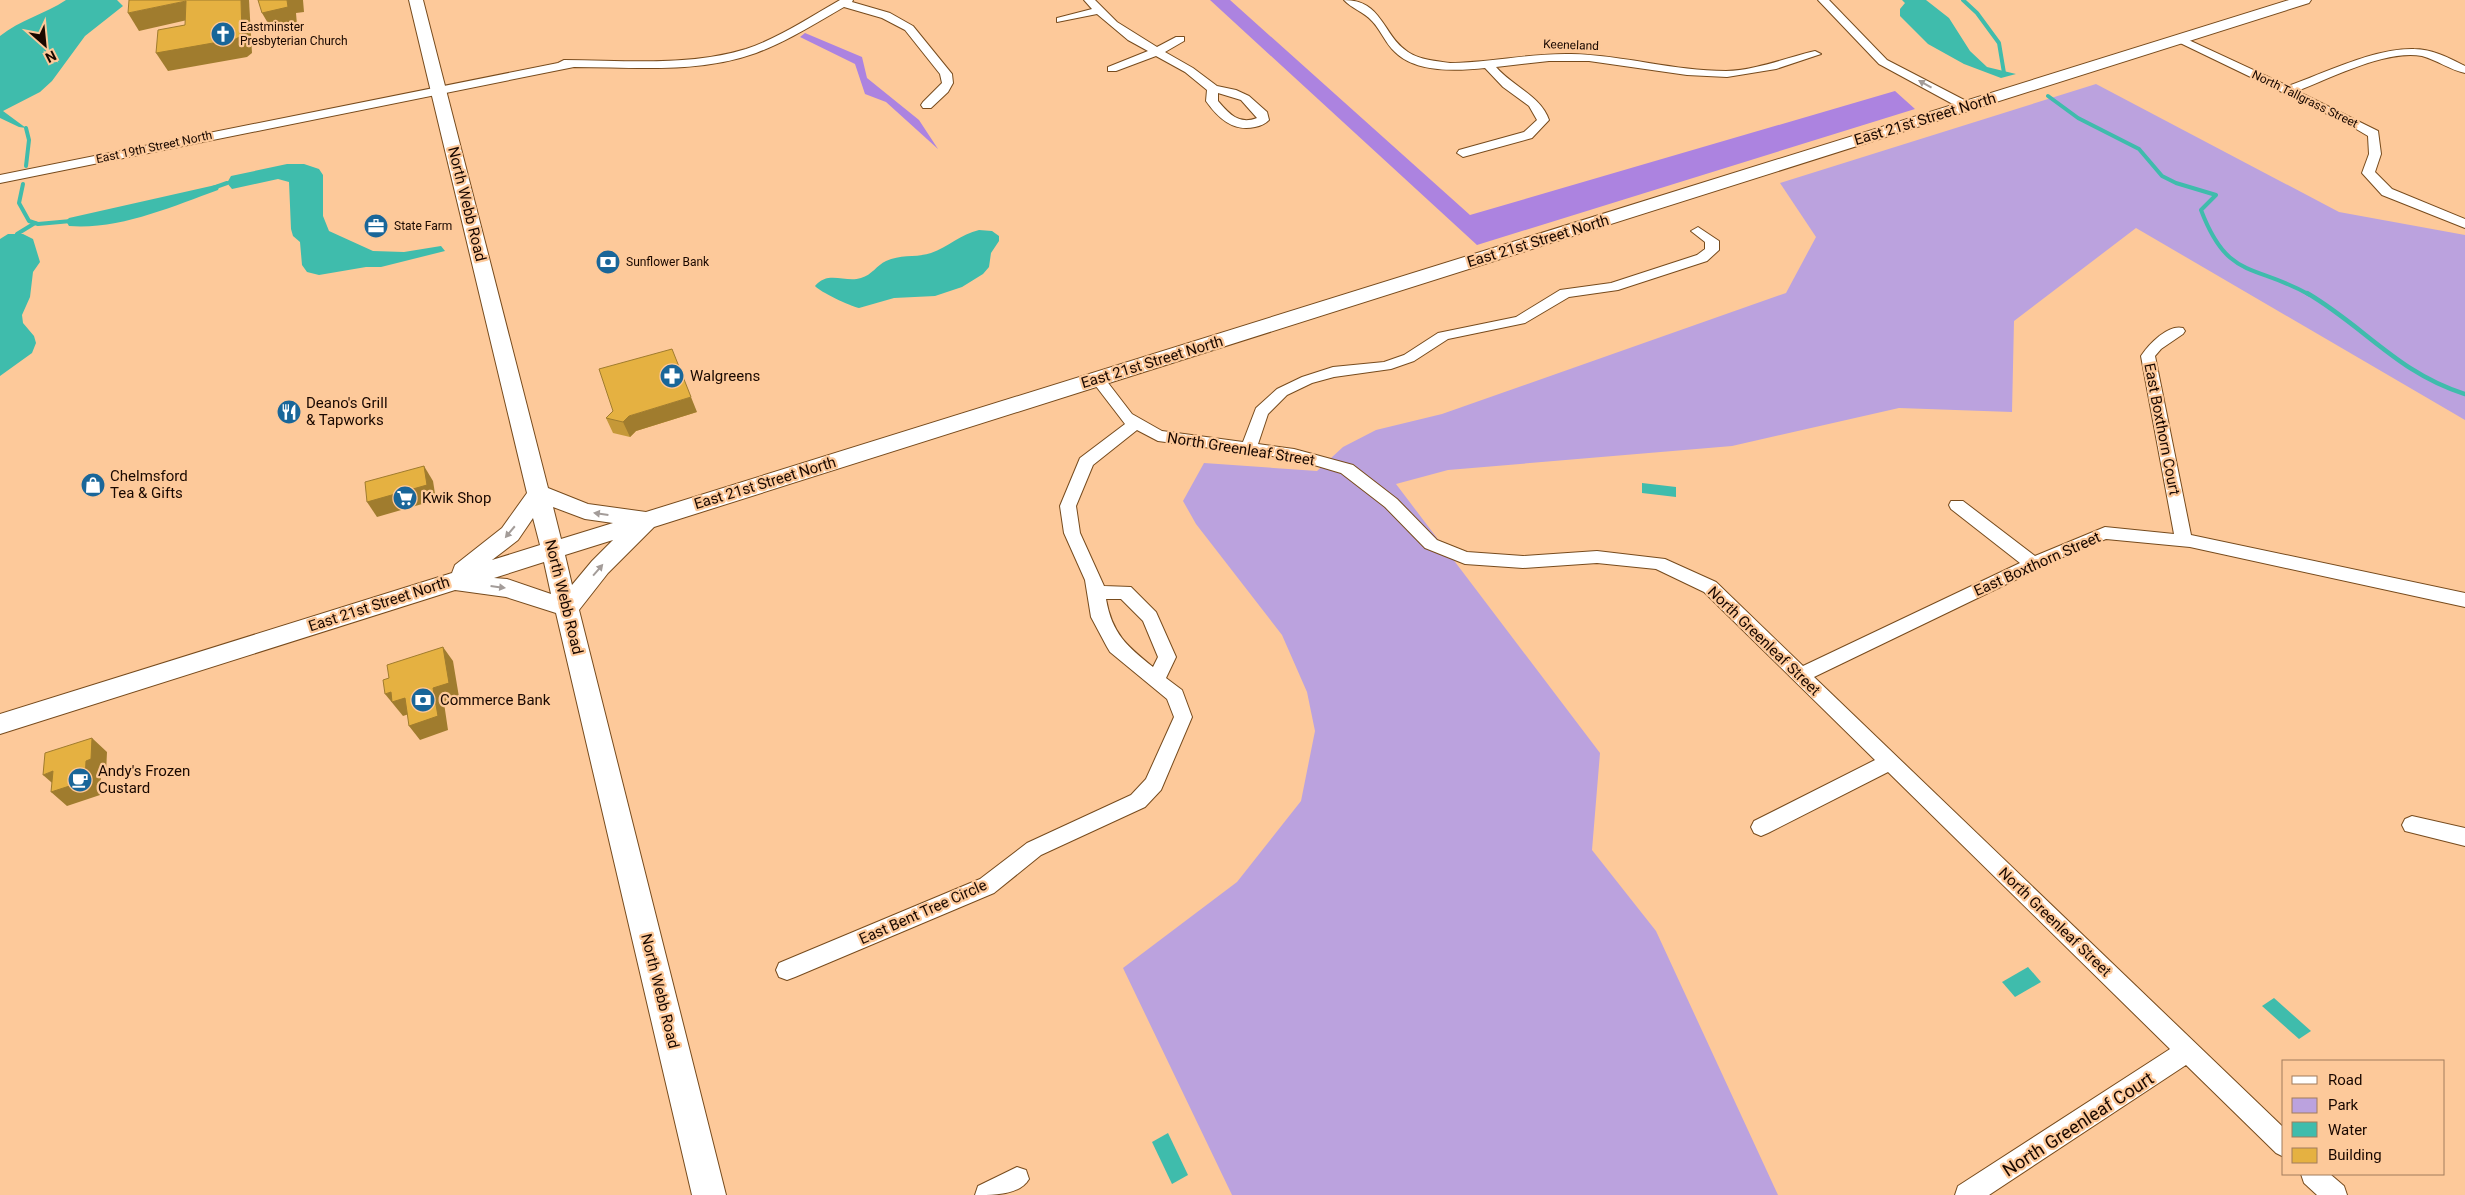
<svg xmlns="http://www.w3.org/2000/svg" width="2465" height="1195" viewBox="0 0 2465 1195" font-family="Roboto,sans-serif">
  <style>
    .green { fill: #bba2de }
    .forest { fill: #ac83e0 }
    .water { fill: #3fbcac }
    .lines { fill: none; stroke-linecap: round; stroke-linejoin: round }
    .stream-far1 { stroke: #3fbcac; stroke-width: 4 }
    .stream { stroke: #3fbcac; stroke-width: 4.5 }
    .street-casing { stroke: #774b1d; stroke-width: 2 }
    .secondary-casing { stroke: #774b1d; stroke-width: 2 }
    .street { fill: #fff; fill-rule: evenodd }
    .secondary { fill: #fff; fill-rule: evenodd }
    .wall { fill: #c59838 }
    .shaded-wall { fill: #a07c2e }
    .building { fill: #e5b141; stroke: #a07c2e }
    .oneway { fill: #a39c99 }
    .labels { text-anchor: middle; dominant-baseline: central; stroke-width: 4.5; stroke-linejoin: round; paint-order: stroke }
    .far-poi-label { font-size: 12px; fill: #190800; stroke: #fdc99a; text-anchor: start }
    .far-street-label { font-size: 12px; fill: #190800; stroke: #fdc99a }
    .street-label { font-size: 15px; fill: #190800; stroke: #fdc99a }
    .poi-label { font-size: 15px; fill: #190800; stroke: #fdc99a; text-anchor: start }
    .near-street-label { font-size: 18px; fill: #190800; stroke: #fdc99a }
  </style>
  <rect width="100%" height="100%" fill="#fdc99a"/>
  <path class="green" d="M2096,84l243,128 126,23v185l-329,-192 -122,93 -2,91 -113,-4 -167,38 -284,24 -52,14 204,269 -8,97 64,81 122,264h-546l-109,-227 114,-86 64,-81 14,-70 -8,-39 -25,-57 -86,-111 -13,-23 21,-38 113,8 26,-24 33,-17 66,-16 344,-121 30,-56 -36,-54z"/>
  <g class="forest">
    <path d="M1210,0h20l240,215 425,-124 20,18 -438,136z"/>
    <path d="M805,33l57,24 5,21 52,42 19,29 -52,-47 -21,-8 -10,-30 -55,-27z"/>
  </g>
  <g class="water">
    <path d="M66,0h51l6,6 -38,30 -33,45 -12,11 -37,19 23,17 -7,-1 -19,-9v-82c20,-16 45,-22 66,-36z"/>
    <path d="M1902,0h24l23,18 21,33 17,16 29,7 -15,4 -37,-14 -36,-20 -28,-28v-7l5,-6z"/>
    <path d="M287,164h17l15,5 4,6v41l6,15 44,20 31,1 37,-6 4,5 -64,16h-15l-47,8 -12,-3 -5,-7 -2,-23 -7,-6 -2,-7 -2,-47 -11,-3 -46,10 -5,-6 4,-7z"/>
    <path d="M220,184l-2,6c-47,17 -99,40 -149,36l-3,-5 3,-3z"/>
    <path d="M979,230l13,1 7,5v5l-8,12 -2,14 -6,7 -21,13 -27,9 -41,2 -35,10c-9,-2 -39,-16 -44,-22 13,-16 30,-3 46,-8 11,-3 16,-13 25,-17 15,-7 30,-3 45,-8 17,-6 30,-19 48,-23z"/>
    <path d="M8,234h15l10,5 7,23 -7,10 -3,25 -8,18 1,8 11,13 2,7 -4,10 -32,23v-137z"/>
    <path d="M1642,483l34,4v10l-34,-4z"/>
    <path d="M2028,967l13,15 -26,15 -13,-15z"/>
    <path d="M2274,998l37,33 -12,8 -37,-33z"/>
    <path d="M1168,1133l20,42 -16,9 -20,-42z"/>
  </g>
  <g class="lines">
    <g class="stream-far1">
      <path d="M1963,0l14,13 22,30 5,30"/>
      <path d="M2048,96l30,22 61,31 23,27 14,7 40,12 -15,15c27,71 53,53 109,85"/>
      <path d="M26,128l3,12 -3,26"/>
      <path d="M23,184l-4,19 10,18 9,3 33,-3"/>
      <path d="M213,188l14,-5"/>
      <path d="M17,234l18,-11"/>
    </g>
    <path class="stream" d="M2307,293c58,34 91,80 158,101"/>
    <defs>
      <g id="street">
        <path d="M840,0h13l-1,2 38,11 23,13 39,48 1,9 -5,9 -17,16h-8l-2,-3 2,-3 19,-19 -2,-9 -35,-44 -23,-12 -38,-11c-28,16 -56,34 -88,46 -58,21 -121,14 -182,14l-574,116v-8l558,-112 6,-3c60,0 123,7 182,-11 33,-11 64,-32 94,-49z"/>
        <path d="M1084,0h11l22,22 40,25 19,-10h8v4l-19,11 28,16 24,18 19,4 13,6 18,16 2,8c-4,4 -9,6 -14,7 -22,5 -37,-9 -49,-26l1,-11 -22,-18 -29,-16 -40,15h-8v-4l40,-16 -20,-11 -31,-26 -40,8v-4l35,-9zM1218,93l23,7 16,18c-18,7 -28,-4 -39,-17z"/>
        <path d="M1344,0c39,0 38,35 64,52 12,8 28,9 42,11 40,0 80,-10 121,-9 52,1 103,17 155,17 31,-1 59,-13 89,-20l6,3 -45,15 -49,8 -40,-2 -98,-14h-40l-53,6c16,19 45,29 53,53l-17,18 -69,19 -6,-4 2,-3 65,-18 13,-12 -8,-14 -26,-19 -18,-19c-28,3 -69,5 -90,-16 -10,-9 -14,-22 -23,-31 -8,-9 -21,-13 -28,-21z"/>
        <path d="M1818,0h11l58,60 83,43 2,3 -2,3h-8l-83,-45z"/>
        <path d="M2180,36l108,50c37,-13 86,-38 126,-37 18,0 35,9 51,17v7c-15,-3 -28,-13 -43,-17 -35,-7 -91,22 -125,35l81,40 3,23 -6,18 17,17 73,30v9l-83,-33 -20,-22 7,-19 -1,-18 -22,-13 -170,-82v-4z"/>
        <path d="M1698,227l21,14v9l-12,11 -89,29 -49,7 -44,26 -77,16 -34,22 -23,8 -57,8 -22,6 -25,12 -19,19 -10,30 36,5 59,16 44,34 40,41 30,12 56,4 74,-5 68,8 51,23 87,84 217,-103 -69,-54 -2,-4 2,-4h12l72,55 70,-29 69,7 -33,-178c8,-12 27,-32 42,-28l2,3 -2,3 -22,15 -6,7 36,179 274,58v14l-275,-60 -84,-8 -33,13 -259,125 470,451v29l-8,-4 -90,-88 -197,130h-34l3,-9 212,-137 -282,-277 -120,61 -7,3 -7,-3 -3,-6 3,-6 121,-61 -171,-168 -48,-23 -59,-6 -74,5 -58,-4 -40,-16 -40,-41 -44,-34 -47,-14 -136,-18 -21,-11 -44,35 -17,41 4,27 24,53 27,1 25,25 20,45 -10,21 16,12 10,27 -31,73 -16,17 -104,48 -47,38 -199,84 -8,3 -8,-3 -3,-7 3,-7 201,-84 47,-36 104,-48 15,-16 28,-62 -7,-18 -57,-47 -3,-5 -16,-30 -6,-37 -21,-47 -4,-27 20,-48 45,-34 -33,-43 -2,-3 2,-3h10l30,39 30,17 81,11 13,-34 21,-19 25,-12 31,-10 51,-5 20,-7 34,-22 78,-16 44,-27 51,-7 86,-28 8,-6v-7l-14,-11zM1106,599h15l22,22 15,36 -5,10c-26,-21 -41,-33 -47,-68z"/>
        <path d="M2412,816l53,12v18l-60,-15 -3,-6 3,-6z"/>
        <path d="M1017,1167l9,3 3,9c-9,16 -35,16 -54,16l3,-9z"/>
        <path d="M2301,1174h29l14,12 3,9h-30l-13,-12z"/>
      </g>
      <path id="secondary" d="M409,0h14l125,488 40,16 58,8 1643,-512h22l-2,3 -1655,524 -46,46 -29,37 147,585h-34l-136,-582 -50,-16 -51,-7 -455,144v-20l452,-141 3,-8 47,-37 25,-35zM553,507l32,12 28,4 -52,16zM533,518l7,27 -48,15 26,-20zM613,540l-21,21 -20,24 -7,-30zM544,562l7,32 -44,-15 -13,-1z"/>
    </defs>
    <use href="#street" class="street-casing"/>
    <use href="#secondary" class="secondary-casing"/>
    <use href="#street" class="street"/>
    <use href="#secondary" class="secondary"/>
  </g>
  <path class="wall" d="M697,412l-61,19 -6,6 -17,-4 -7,-15z"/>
  <g class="shaded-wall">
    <path d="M241,0h8l3,53 -5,4 -79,14 -12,-18z"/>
    <path d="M287,0h16l1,12 -8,1 1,12 -25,5 -10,-17z"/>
    <path d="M186,1l10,17 -57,13 -11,-18z"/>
    <path d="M691,397l6,15 -61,19 -6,6 -7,-15 6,-6z"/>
    <path d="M424,466l9,15 3,19 -59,17 -10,-15z"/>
    <path d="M443,647l10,14 6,36 -15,6 4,27 -28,10 -11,-14 24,-38z"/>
    <path d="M391,692l14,6 10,14 -12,4 -18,-22z"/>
    <path d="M92,738l15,14 -1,21 -5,2 -1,20 -33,11 -16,-14 35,-31z"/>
    <path d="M53,771l6,18 -16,-14z"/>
  </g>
  <g class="building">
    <path d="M129,0h112l1,35 -6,4 -80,14 2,-23 27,-5 1,-24 -58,12z"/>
    <path d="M258,0h29l1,7 -26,6z"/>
    <path d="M672,349l19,48 -62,19 -6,6 -17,-4 7,-7 -14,-42z"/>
    <path d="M424,466l3,19 -60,17 -2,-20z"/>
    <path d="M443,647l6,36 -16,5 5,28 -29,10 -4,-28 -13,4 -1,-10 -6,2 -2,-14 6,-2 -2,-13z"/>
    <path d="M92,738l-1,21 -5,2 -1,20 -34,11 2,-21 -10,4 2,-22z"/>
  </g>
  <defs><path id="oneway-solid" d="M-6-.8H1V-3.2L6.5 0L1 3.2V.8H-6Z" transform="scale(1.25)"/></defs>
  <g class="oneway">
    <use href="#oneway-solid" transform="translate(1925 84) rotate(-151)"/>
    <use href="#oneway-solid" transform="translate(601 514) rotate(-172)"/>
    <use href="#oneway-solid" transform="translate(510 532) rotate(130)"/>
    <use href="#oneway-solid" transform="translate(598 570) rotate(-49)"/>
    <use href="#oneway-solid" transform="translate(498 587) rotate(7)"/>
  </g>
  <defs>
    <symbol id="church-disc" viewBox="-11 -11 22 22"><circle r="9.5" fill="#196699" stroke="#fdc99a"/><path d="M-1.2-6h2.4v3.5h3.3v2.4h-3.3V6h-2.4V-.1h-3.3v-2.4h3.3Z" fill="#fff"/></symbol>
    <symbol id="office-disc" viewBox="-11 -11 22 22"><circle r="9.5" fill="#196699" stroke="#fdc99a"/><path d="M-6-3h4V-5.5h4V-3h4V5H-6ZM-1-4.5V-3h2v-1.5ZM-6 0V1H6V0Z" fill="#fff"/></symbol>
    <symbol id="bank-disc" viewBox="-11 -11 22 22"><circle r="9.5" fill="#196699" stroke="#fdc99a"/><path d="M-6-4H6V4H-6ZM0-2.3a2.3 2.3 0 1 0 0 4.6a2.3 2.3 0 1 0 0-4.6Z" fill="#fff"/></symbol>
    <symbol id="pharmacy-disc" viewBox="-11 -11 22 22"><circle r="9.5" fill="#196699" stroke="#fdc99a"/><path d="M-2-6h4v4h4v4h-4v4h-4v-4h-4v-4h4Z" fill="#fff"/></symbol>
    <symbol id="restaurant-disc" viewBox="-11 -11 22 22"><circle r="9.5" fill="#196699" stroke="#fdc99a"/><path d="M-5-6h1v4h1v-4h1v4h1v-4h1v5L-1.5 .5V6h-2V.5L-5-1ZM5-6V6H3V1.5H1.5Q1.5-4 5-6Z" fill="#fff"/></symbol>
    <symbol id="shop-disc" viewBox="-11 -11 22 22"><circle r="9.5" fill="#196699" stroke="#fdc99a"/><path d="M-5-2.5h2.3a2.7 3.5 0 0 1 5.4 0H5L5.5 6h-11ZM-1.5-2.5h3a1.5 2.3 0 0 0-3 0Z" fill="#fff"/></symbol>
    <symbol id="supermarket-disc" viewBox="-11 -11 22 22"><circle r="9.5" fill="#196699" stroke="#fdc99a"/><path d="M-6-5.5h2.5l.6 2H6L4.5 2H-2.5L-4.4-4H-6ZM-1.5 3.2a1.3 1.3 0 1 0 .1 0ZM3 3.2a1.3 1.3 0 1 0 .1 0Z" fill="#fff"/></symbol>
    <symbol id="cafe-disc" viewBox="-11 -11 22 22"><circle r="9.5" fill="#196699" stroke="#fdc99a"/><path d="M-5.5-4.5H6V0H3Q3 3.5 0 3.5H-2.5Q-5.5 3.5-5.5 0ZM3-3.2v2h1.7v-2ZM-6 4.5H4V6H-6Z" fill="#fff"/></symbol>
  </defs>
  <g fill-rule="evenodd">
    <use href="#church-disc" x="209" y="20" width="28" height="28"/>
    <use href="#office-disc" x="362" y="212" width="28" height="28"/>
    <use href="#bank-disc" x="594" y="248" width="28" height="28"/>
    <use href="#pharmacy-disc" x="658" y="362" width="28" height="28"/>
    <use href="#restaurant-disc" x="275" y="398" width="28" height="28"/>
    <use href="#shop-disc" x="79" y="471" width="28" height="28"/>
    <use href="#supermarket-disc" x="391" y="484" width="28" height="28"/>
    <use href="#bank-disc" x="409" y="686" width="28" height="28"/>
    <use href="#cafe-disc" x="66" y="766" width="28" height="28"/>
  </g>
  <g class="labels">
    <g class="far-poi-label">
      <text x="240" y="27">Eastminster<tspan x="240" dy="14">Presbyterian Church</tspan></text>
      <text x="394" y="226">State Farm</text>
      <text x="626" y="262">Sunflower Bank</text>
    </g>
    <g class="far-street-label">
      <text transform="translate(1571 45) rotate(2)">Keeneland</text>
      <text transform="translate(2305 99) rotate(26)">North Tallgrass Street</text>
      <text transform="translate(154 147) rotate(-12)">East 19th Street North</text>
    </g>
    <g class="street-label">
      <text transform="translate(1925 119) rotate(-17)">East 21st Street North</text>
      <text transform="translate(467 204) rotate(76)">North Webb Road</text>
      <text transform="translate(1538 241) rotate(-17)">East 21st Street North</text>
      <text transform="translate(1152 362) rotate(-17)">East 21st Street North</text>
      <text transform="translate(2162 429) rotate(79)">East Boxthorn Court</text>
      <text transform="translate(1241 449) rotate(9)">North Greenleaf Street</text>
      <text transform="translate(765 483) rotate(-17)">East 21st Street North</text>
      <text transform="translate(2037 564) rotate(-24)">East Boxthorn Street</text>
      <text transform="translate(564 597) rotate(76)">North Webb Road</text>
      <text transform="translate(379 604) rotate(-18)">East 21st Street North</text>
      <text transform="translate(1764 641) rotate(44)">North Greenleaf Street</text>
      <text transform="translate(923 912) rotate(-24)">East Bent Tree Circle</text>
      <text transform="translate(2055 922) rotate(44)">North Greenleaf Street</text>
      <text transform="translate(660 991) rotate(76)">North Webb Road</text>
    </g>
    <g class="poi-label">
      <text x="690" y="376">Walgreens</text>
      <text x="306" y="403">Deano's Grill<tspan x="306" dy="17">&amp; Tapworks</tspan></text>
      <text x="110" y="476">Chelmsford<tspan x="110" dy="17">Tea &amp; Gifts</tspan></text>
      <text x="422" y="498">Kwik Shop</text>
      <text x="440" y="700">Commerce Bank</text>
      <text x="98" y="771">Andy's Frozen<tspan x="98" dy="17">Custard</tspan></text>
    </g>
    <g class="near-street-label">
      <text transform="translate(2078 1124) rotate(-33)">North Greenleaf Court</text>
    </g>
  </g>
  <rect x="2282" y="1060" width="162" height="115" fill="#fdc99a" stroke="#a27c5c"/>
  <rect x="2292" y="1076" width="25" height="8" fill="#ffffff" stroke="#a27c5c"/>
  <text x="2328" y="1085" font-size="15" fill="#190800">Road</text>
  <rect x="2292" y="1098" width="25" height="15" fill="#bba2de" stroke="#a27c5c"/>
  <text x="2328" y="1110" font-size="15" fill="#190800">Park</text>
  <rect x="2292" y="1122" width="25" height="15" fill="#3fbcac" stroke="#a27c5c"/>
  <text x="2328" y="1135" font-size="15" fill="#190800">Water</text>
  <rect x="2292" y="1148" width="25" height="15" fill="#e5b141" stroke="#a27c5c"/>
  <text x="2328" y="1160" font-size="15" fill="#190800">Building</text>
  <g transform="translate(45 45) rotate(153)" stroke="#fdc99a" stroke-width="4" paint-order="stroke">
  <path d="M0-4L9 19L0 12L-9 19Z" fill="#190800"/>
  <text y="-8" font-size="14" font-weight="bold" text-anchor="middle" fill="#190800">N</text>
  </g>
</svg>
